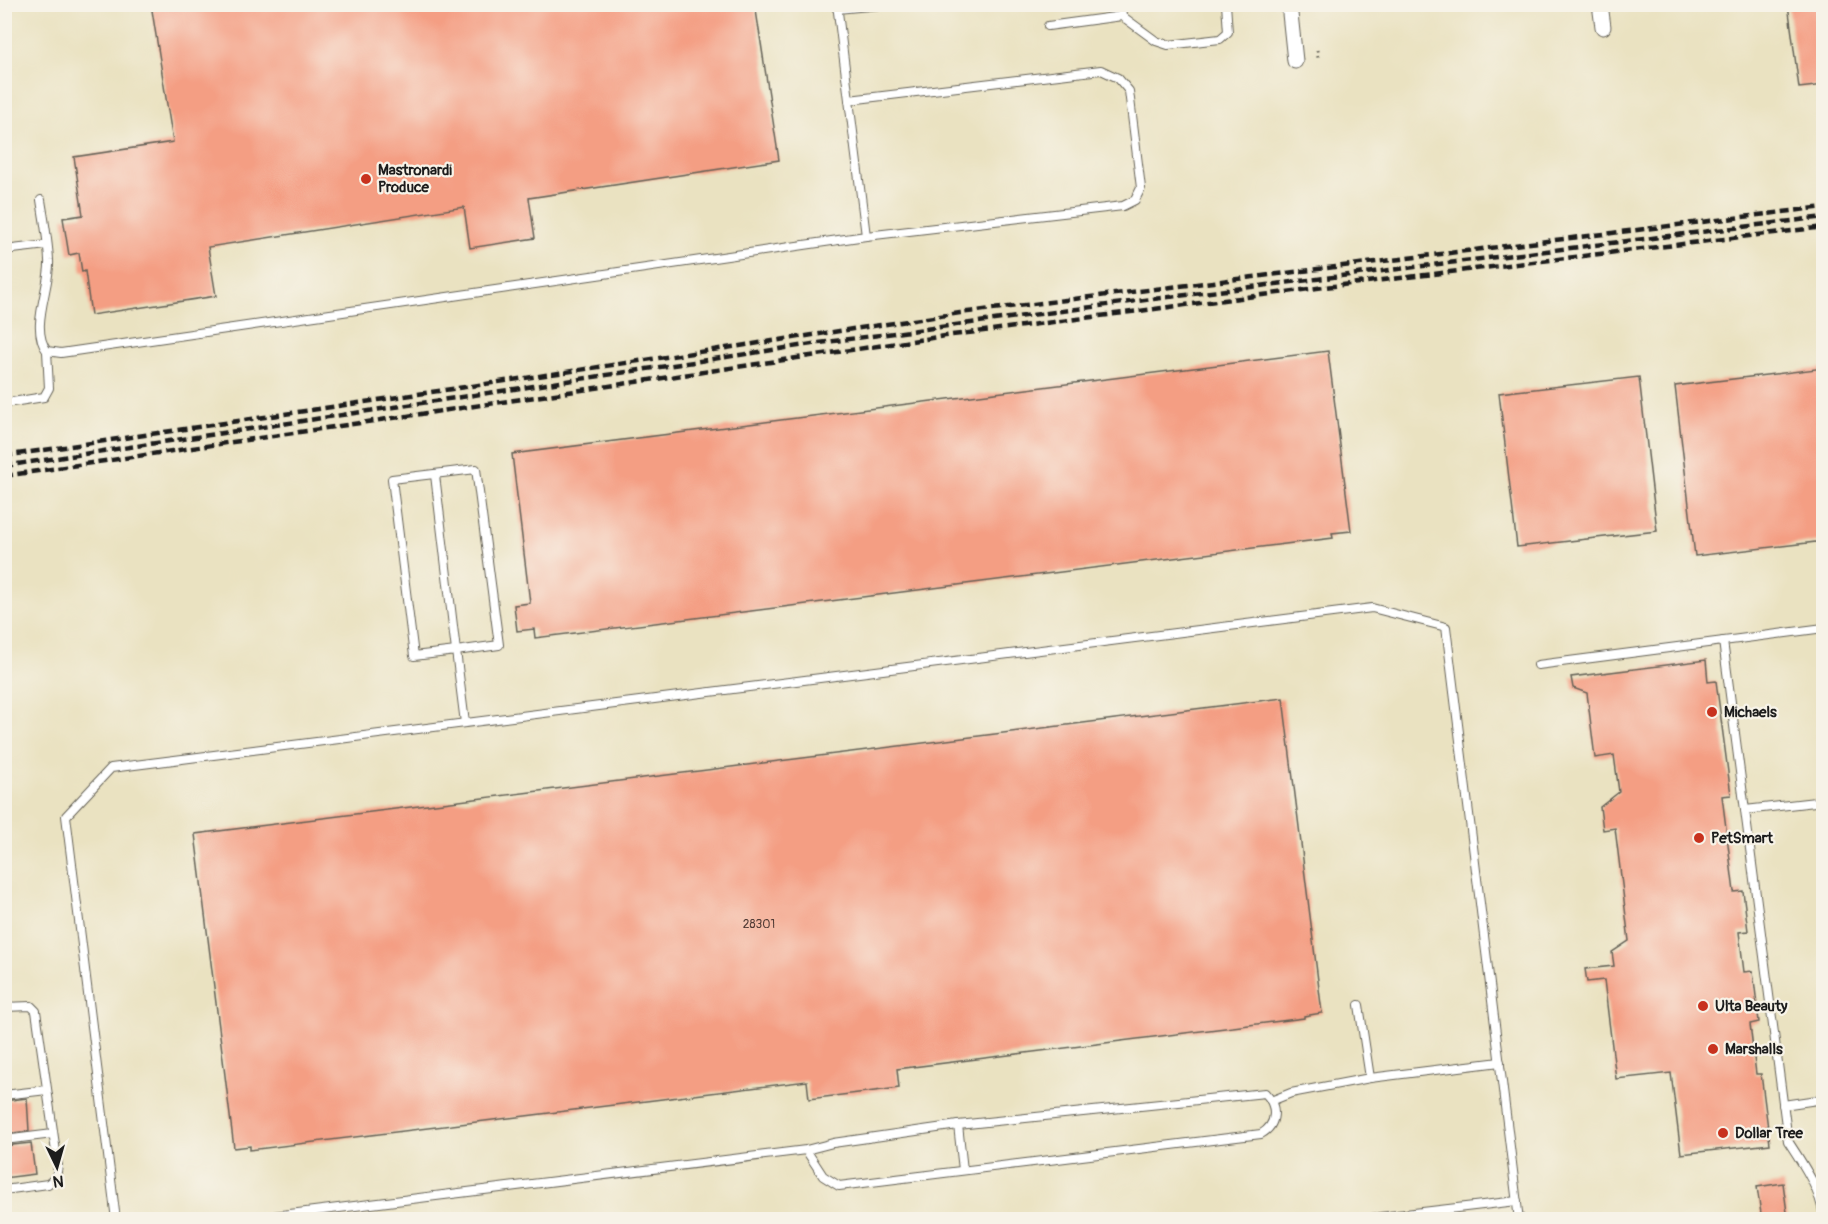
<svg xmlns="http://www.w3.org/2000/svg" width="1828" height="1224" viewBox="0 0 1828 1224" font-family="Pangolin,sans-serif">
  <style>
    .building { fill: #f49e83 }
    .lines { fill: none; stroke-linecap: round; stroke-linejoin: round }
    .service-casing { stroke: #646156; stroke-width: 10 }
    .minor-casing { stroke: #646156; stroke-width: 17 }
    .path { stroke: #646156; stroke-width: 3; stroke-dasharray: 1.5 4.5; stroke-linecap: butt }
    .service { stroke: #fff; stroke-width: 8 }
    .minor { stroke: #fff; stroke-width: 15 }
    .rail { stroke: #1c1c1c; stroke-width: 4.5; stroke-dasharray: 9 4.5; stroke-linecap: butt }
    .poi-dot { fill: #c8321e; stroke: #f7f3e8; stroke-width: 2 }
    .labels { text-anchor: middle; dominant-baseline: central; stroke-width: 4.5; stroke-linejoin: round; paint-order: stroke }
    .number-label { font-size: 12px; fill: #523c36 }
    .poi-label { font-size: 15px; font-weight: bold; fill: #1c1c1c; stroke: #f7f3e8; text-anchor: start }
  </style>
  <rect width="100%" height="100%" fill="#f7f3e8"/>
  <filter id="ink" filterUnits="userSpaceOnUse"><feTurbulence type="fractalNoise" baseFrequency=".0167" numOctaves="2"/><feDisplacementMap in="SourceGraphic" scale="12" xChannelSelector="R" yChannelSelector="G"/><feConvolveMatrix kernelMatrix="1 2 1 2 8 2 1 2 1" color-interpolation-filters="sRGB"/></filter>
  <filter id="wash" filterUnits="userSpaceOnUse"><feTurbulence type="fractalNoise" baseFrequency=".008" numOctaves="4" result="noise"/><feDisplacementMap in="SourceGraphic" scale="24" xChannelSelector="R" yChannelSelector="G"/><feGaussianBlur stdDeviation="1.35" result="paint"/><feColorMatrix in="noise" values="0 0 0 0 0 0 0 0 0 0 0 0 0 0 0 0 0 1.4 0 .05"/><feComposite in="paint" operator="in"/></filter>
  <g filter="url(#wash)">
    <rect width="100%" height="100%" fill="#eae2c1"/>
    <g id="blocks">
      <g class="building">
        <path d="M151,4h604l24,156 -250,38 6,40 -65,10 -6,-41 -256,40 8,49 -125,19 -6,-44 -3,1 -3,-19 -10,2 -6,-37 20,-3 -9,-58 99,-15z"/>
        <path d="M1788,4h36v81l-25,3z"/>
        <path d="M1328,351l23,180 -19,2 1,5 -798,100 -1,-9 -17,2 -3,-26 16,-2 -18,-149z"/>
        <path d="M1824,368v173l-129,15 -20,-170z"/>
        <path d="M1639,377l18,154 -140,16 -18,-154z"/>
        <path d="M1706,660l2,22 8,-1 15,114 -9,1 12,96 9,-1 5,40 -9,1 5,40 9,-1 6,51 -9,2 6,50h5l9,70 -89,10 -10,-81 -55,6 -12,-99 -17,2 -2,-13 29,-3 -2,-14 17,-11 -14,-113 -12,2 -3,-23 19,-15 -5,-37 -19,3 -8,-65 -14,-5 -2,-11z"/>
        <path d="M1283,698l39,315 -18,3v2l-407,51 2,19 -90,11 -2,-18 -557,69v-4l-16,2 -39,-314z"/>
        <path d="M27,1098l2,33 -25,3v-33z"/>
        <path d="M31,1143l4,31 -31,4v-32z"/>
        <path d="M1783,1183l5,37h-26l-5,-33z"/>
      </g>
    </g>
  </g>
  <g filter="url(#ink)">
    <use href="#blocks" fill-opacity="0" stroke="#646156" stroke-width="1.5"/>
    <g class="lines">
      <defs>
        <g id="service">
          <path d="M1121,4l1,12 34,25 12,4 52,-6 8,-7 -2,-28"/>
          <path d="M837,9l54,-5"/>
          <path d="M1048,26l74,-10"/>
          <path d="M849,100l252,-30 17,8 11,13 12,97 -6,12 -12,6 -257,30"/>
          <path d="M41,200c3,19 7,40 8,60 2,26 -20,68 -2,91l14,2 805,-117 -29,-232"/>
          <path d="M4,250l43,-5"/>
          <path d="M4,399l2,4 38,-6 5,-9 -2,-37"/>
          <path d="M435,475l21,176 43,-6 -23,-176 -84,10 22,177 42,-5 9,72"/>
          <path d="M1723,641l65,500c15,23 32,48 36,76"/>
          <path d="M1538,665l286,-37"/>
          <path d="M1745,810l79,-9"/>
          <path d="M1359,1005l11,73"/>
          <path d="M4,1007l27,-1 5,5 22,155 -2,11 -8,7 -44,6"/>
          <path d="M4,1095l43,-5"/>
          <path d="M1271,1101l20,-8 79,-15 130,-16"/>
          <path d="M1783,1105l41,-6"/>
          <path d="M958,1125l5,45"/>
          <path d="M4,1140l49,-6"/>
          <path d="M116,1220l-50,-404 45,-48 1261,-160 74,19 73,593"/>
          <path d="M242,1220l564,-70 27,-7 125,-18 307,-32c13,13 12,32 -4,41l-422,52 -16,-10 -17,-26"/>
          <path d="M1354,1220l163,-19"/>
        </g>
        <g id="minor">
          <path d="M1289,4l6,57"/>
          <path d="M1600,4l3,23"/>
        </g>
      </defs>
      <use href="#service" class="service-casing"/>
      <use href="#minor" class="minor-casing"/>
      <path class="path" d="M1317,50l1,8"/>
      <use href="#service" class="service"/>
      <use href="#minor" class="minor"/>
      <g class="rail">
        <path d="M4,456l956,-143 864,-106"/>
        <path d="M4,466l815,-123 334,-44 671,-82"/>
        <path d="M4,476l941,-140 372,-48 507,-61"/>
      </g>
    </g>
  </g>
  <g class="poi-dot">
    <circle cx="366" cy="179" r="6"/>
    <circle cx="1712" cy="712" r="6"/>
    <circle cx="1699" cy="838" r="6"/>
    <circle cx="1703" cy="1006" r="6"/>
    <circle cx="1713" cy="1049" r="6"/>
    <circle cx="1723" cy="1133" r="6"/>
  </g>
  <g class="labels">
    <g class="number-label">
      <text x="759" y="924">28301</text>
    </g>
    <g class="poi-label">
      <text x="378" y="170">Mastronardi<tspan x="378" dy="17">Produce</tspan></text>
      <text x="1724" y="712">Michaels</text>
      <text x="1711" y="838">PetSmart</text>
      <text x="1715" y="1006">Ulta Beauty</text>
      <text x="1725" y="1049">Marshalls</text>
      <text x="1735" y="1133">Dollar Tree</text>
    </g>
  </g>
  <rect width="1828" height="1224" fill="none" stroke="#f7f3e8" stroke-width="24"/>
  <g transform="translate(57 1167) rotate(175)" stroke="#f7f3e8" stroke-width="4.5" paint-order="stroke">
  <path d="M0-4.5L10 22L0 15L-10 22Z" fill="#1c1c1c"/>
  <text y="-9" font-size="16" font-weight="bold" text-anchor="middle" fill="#1c1c1c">N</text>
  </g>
</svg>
